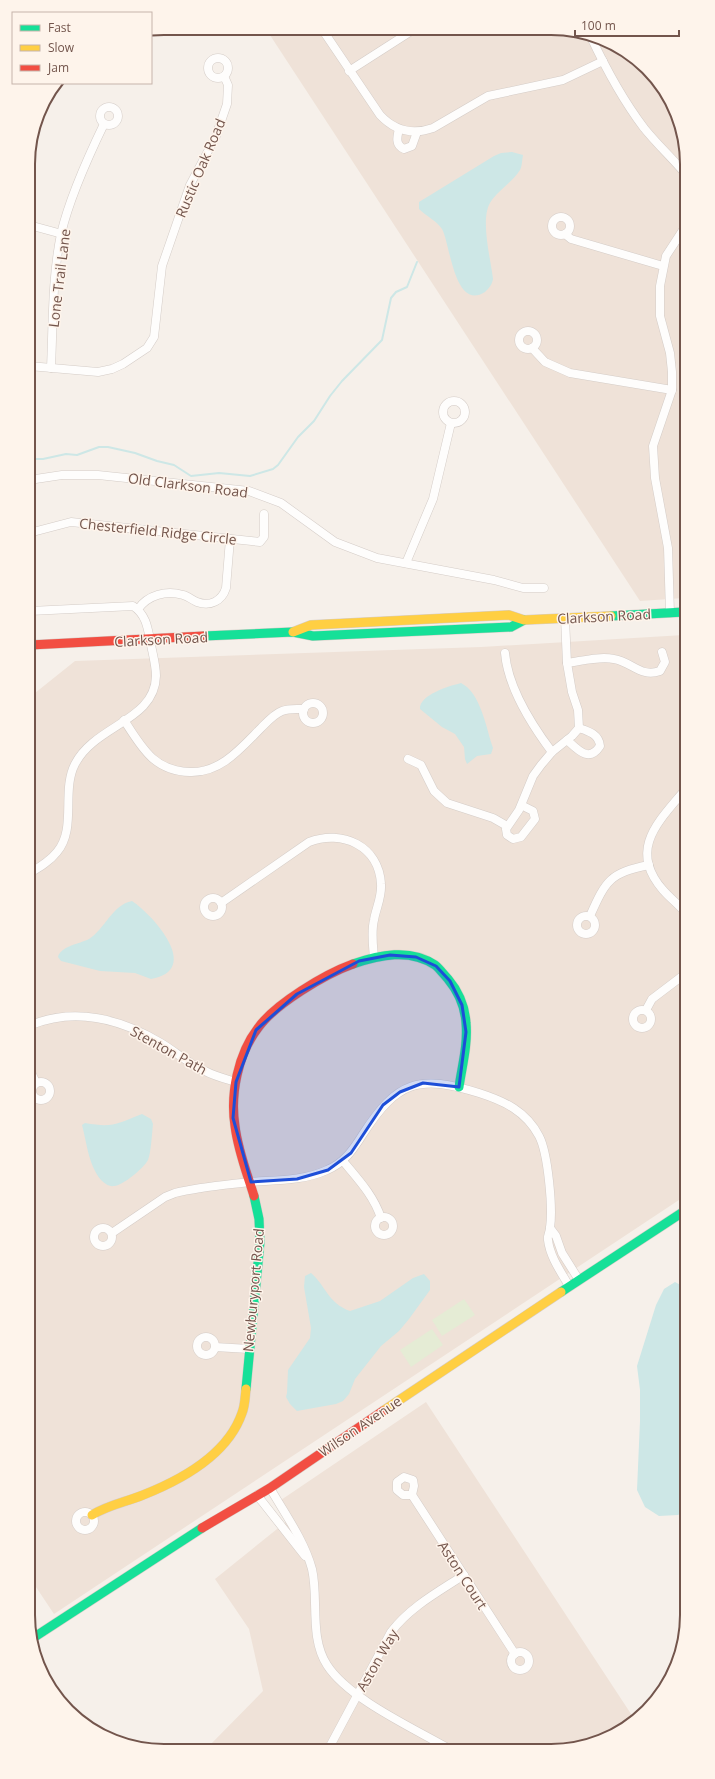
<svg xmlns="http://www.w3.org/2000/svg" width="715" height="1779" viewBox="0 0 715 1779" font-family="'Open Sans',sans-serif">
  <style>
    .residential { fill: #efe2d8 }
    .green { fill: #e5ecd5 }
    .water { fill: #cde7e6 }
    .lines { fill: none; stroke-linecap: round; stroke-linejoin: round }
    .stream { stroke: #cde7e6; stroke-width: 2 }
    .street-casing { stroke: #d4ccc7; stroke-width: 9 }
    .fast-casing { stroke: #d5ccc7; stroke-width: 10 }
    .slow-casing { stroke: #d5ccc7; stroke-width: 10 }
    .jam-casing { stroke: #d5ccc7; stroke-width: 10 }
    .street { stroke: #fefdfc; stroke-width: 8 }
    .fast { stroke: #16e098; stroke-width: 9 }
    .slow { stroke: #ffcf43; stroke-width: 9 }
    .jam { stroke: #f24e42; stroke-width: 9 }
    .marked { fill: #1d4ed8; fill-opacity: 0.2; stroke: #1d4ed8; stroke-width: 3; stroke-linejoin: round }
    .labels { text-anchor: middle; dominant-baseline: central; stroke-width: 3; stroke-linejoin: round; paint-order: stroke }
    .street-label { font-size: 14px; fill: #73554c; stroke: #fef4eb }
    .rim { fill: none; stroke: #73554c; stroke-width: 2 }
  </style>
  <rect width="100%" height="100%" fill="#f6f0ea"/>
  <g class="residential">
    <path d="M266,29l311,2 34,11 36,26 35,61 2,469 -44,3z"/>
    <path d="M684,635l1,561 -631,418 -22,-33 -2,-884 45,-36 406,-14z"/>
    <path d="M426,1402l209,318 -16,13 -33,13 -379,2 56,-57 -14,-62 -34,-50 77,-62 -11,-17z"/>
  </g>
  <g class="green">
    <path d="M464,1299l11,16 -33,21 -10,-16z"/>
    <path d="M432,1329l11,16 -32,22 -11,-17z"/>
  </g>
  <g class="water">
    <path d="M512,152l11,3c-1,5 -1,12 -3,15 -8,13 -22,20 -30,33 -10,17 1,57 3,76 -1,6 -4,9 -8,13 -31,20 -35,-50 -43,-63 -5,-8 -16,-13 -23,-20v-7l75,-46 7,-3z"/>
    <path d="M461,683c20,10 25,45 32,65l-2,6 -14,2 -10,8 -2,-5 -1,-12 -9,-13 -13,-7 -22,-18c-1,-14 29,-23 41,-26z"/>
    <path d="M132,901c21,14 71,69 19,78l-16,-6 -35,-2 -39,-10 -3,-4c3,-11 21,-13 31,-18 16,-10 23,-34 43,-38z"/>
    <path d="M142,1114l9,5 2,5c-1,9 -2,29 -5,36 -4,8 -26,26 -34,26 -5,1 -10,-3 -13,-6 -13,-16 -14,-37 -19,-55l3,-2c28,5 31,1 57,-9z"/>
    <path d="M311,1273c15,13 17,30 39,38l30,-10 33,-23 11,-4 6,7v9l-21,29 -10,12 -18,15 -26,33 -6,15 -6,7 -7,3 -39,7 -7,-7 -4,-7 1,-4 1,-23 22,-32 1,-10 -7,-41 1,-11z"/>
    <path d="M675,1282l11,6v222l-8,5 -19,1 -14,-9 -8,-17 3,-69v-31l-3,-24 19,-61 8,-16z"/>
  </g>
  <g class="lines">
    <path class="stream" d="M29,459h14l23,-5 11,1 22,-8h9l27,6 22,8 17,4 17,11 28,-3 31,3 23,-7 5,-4 20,-28 16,-16 16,-25 12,-15 40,-41 9,-42 5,-6 11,-5 10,-25"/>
    <defs>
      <g id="street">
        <path d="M322,29l58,86c15,16 33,20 53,13l55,-32 75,-16 40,-19"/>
        <path d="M590,35c15,32 32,64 54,93 12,15 26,28 39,43"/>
        <circle cx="218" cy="68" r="10"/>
        <path d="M349,71l64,-41"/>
        <circle cx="109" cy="116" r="9"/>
        <path d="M399,129c-2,8 -4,16 5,20l8,-3 5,-14"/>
        <circle cx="561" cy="226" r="9"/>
        <path d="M29,225l33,9"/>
        <path d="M565,234l6,5 92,27"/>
        <circle cx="528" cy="340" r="9"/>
        <path d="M532,348l13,14 25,11 102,17"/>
        <path d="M29,366l69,6 14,-3 11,-5 24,-16 7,-11 8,-71 28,-81 26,-49 11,-32 1,-19 -4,-9"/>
        <path d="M51,368c2,-45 1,-90 10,-134 8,-34 28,-79 43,-110"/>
        <circle cx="454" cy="412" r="11"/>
        <path d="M29,480l33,-5h36l151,16 32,12 54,39 42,16 117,22 29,8h21"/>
        <path d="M29,533l42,-11 189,20 4,-5v-23"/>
        <path d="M406,563l27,-64 18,-76"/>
        <path d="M138,609c10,-14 28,-19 45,-14 5,1 9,5 14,7 13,5 25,-1 29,-14l4,-49"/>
        <path d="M30,611l103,-5c14,9 15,24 18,39 2,10 5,21 5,31 -1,45 -61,49 -81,88 -14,27 2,64 -18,88 -7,9 -17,15 -27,21"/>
        <path d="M670,613l-2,-65 -13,-70 -2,-32 19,-56v-18l-2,-19 -10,-37v-30l6,-30 17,-26"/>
        <path d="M505,653c3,35 26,71 47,99"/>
        <path d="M567,663c15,-2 32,-7 47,-4 18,3 27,19 46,12l5,-9 -3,-10"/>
        <circle cx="313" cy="713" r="10"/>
        <path d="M124,720c18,28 30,51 66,52 31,1 51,-24 71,-44 6,-6 13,-14 21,-17 7,-3 15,-2 22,-2"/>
        <path d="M567,740c11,10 22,23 33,6 -1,-12 -12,-15 -21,-18"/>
        <path d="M408,759l13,6 13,26 13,12 46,15 14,8"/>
        <path d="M684,791c-26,31 -56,59 -21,99 7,8 15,14 22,22"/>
        <path d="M521,805l12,6 2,8 -14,18 -8,2 -6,-4 -1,-6 13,-19 14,-34 8,-11 11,-13 20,-16 7,-8 -1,-18 -6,-18 -5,-29 -2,-45"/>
        <circle cx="213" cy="907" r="9"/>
        <path d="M221,903l88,-61c33,-13 70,4 72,42 1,13 -5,24 -7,36 -3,12 -1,26 0,38"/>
        <circle cx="586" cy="925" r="9"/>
        <path d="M590,916c16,-36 20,-43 59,-51"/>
        <circle cx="642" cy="1019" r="9"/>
        <path d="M646,1010l6,-11 33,-25"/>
        <path d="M31,1025c44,-18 90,-6 130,18 15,9 28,21 44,28 9,5 21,8 31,11"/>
        <path d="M31,1072l5,11"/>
        <circle cx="41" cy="1091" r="9"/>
        <path d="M343,1161c15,18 31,35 38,57"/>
        <circle cx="384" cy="1226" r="9"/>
        <circle cx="103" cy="1237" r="9"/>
        <path d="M550,1228l6,8 6,17 17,27"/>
        <path d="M112,1233l53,-36 10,-4c24,-6 50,-8 75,-11 26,-2 53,-1 77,-12 17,-7 26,-20 36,-36 34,-53 56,-60 116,-41 25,8 47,18 60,43 9,17 14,72 11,92 0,4 -3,8 -2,12 2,17 13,32 21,46"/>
        <circle cx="206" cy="1346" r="9"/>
        <path d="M215,1347l34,2"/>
        <path d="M404,1477l9,3 1,6 -2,9h-9l-6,-5v-8z"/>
        <path d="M270,1488c15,26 34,52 42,81 7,30 -3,68 15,96 21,33 84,62 119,82"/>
        <path d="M257,1495l48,61"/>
        <path d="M412,1495l103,159"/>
        <circle cx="85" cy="1521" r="9"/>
        <circle cx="520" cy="1661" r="9"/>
        <path d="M329,1748l62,-116c19,-25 47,-40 73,-57"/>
      </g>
      <g id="fast">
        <path d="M611,616l73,-4"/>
        <path d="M204,636l89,-4 20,4 198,-9 13,-7"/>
        <path d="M353,964c26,-9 57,-16 82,1 5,4 9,10 13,14 10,12 17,28 18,44 2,22 -4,43 -7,64"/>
        <path d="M561,1292l125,-82"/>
        <path d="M246,1389l14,-147 -1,-23 -5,-23"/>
        <path d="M33,1638l169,-110"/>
      </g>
      <g id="slow">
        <path d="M293,632l18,-7 198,-10 15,5 87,-4"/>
        <path d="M383,1411l178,-119"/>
        <path d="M92,1515c16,-10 34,-13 51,-20 38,-15 85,-41 99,-82 3,-7 3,-16 4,-24"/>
      </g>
      <g id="jam">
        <path d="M30,645l174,-9"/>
        <path d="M254,1196c-7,-23 -16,-45 -19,-70 -5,-32 3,-72 23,-98 17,-24 67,-54 95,-64"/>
        <path d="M202,1528l68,-40 113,-77"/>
      </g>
    </defs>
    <use href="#street" class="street-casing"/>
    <use href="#fast" class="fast-casing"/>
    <use href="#slow" class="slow-casing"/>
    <use href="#jam" class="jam-casing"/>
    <use href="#street" class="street"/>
    <use href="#fast" class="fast"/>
    <use href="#slow" class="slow"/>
    <use href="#jam" class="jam"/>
  </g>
  <path class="marked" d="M390,955l26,2 20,9 14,15 12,24 4,27 -7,55 -36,-4 -23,9 -17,13 -32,48 -23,17 -31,9 -46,3 -18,-64 3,-36 20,-52 41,-36 62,-33z"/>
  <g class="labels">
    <g class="street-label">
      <text transform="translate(200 168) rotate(-67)">Rustic Oak Road</text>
      <text transform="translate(59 278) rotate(-83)">Lone Trail Lane</text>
      <text transform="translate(188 485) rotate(7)">Old Clarkson Road</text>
      <text transform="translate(158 531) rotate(6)">Chesterfield Ridge Circle</text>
      <text transform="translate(604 616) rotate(-3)">Clarkson Road</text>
      <text transform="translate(161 639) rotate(-3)">Clarkson Road</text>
      <text transform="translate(169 1050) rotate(29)">Stenton Path</text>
      <text transform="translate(253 1290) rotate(-85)">Newburyport Road</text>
      <text transform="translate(360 1426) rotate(-34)">Wilson Avenue</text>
      <text transform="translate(463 1575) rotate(57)">Aston Court</text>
      <text transform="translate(377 1660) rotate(-60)">Aston Way</text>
    </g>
  </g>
  <path d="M0 0H715V1779H0ZM164 35H551A129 129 0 0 1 680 164V1615A129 129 0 0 1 551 1744H164A129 129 0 0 1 35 1615V164A129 129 0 0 1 164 35Z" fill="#fef4eb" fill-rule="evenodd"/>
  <path class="rim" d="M164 35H551A129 129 0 0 1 680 164V1615A129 129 0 0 1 551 1744H164A129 129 0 0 1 35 1615V164A129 129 0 0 1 164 35Z"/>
  <rect x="12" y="12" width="140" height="72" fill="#fef4eb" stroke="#c6b4ab"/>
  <rect x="20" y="25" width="20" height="6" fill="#16e098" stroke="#c6b4ab"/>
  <text x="48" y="32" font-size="12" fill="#73554c">Fast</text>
  <rect x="20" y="45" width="20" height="6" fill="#ffcf43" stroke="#c6b4ab"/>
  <text x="48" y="52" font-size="12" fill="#73554c">Slow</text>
  <rect x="20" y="65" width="20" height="6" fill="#f24e42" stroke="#c6b4ab"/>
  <text x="48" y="72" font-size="12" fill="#73554c">Jam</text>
  <path d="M575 30v6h104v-6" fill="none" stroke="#73554c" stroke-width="2"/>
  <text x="581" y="30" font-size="12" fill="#73554c" stroke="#fef4eb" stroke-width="3" paint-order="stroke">100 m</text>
</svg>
